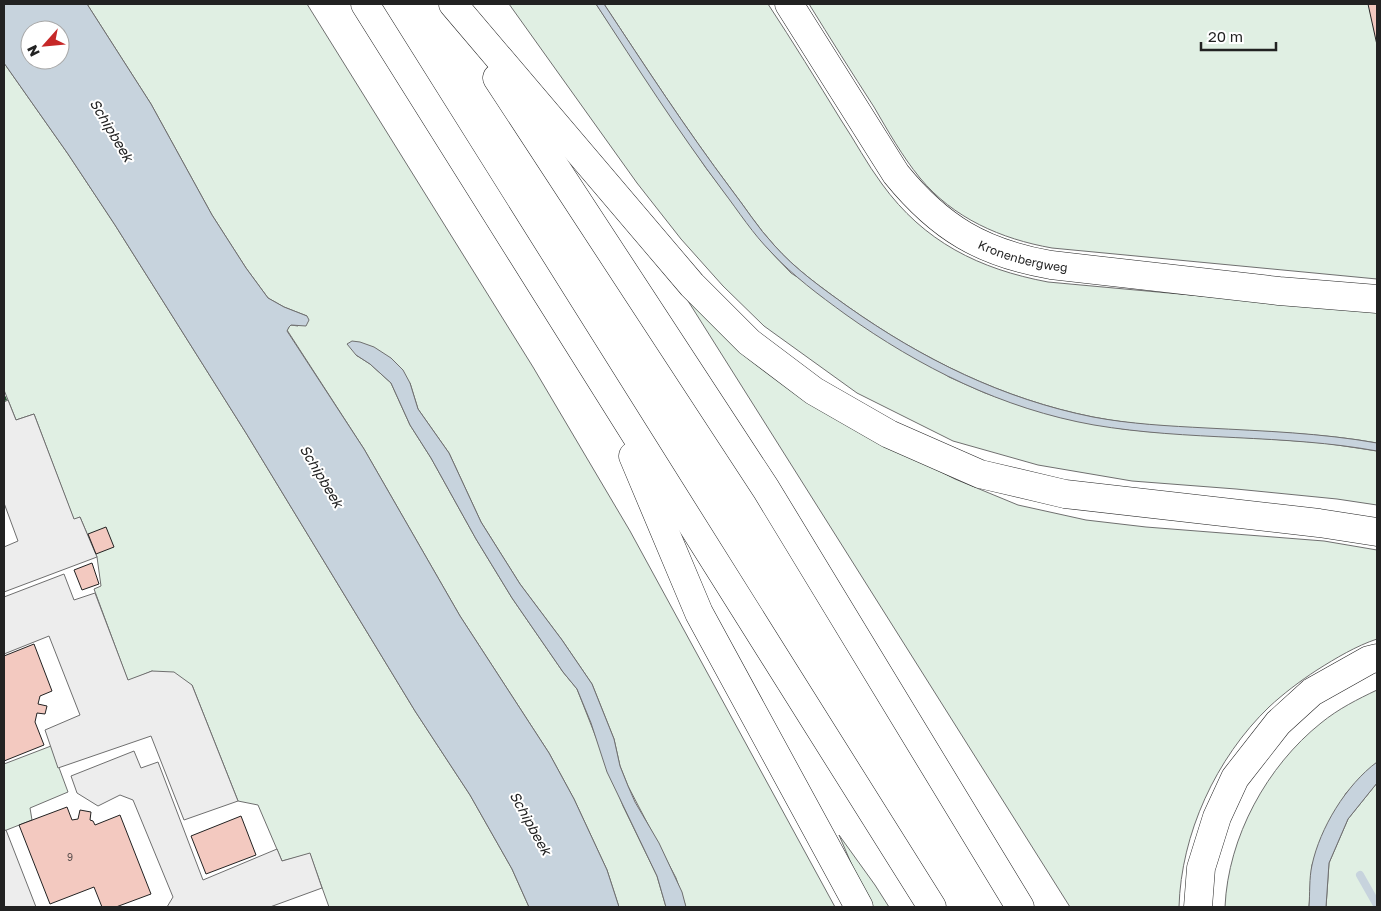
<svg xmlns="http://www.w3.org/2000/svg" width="1381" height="911" viewBox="0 0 1381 911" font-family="'Golos Text',sans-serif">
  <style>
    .green { fill: #e0efe3; stroke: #6f6f6f }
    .parking { fill: #ededed; stroke: #6f6f6f }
    .water { fill: #c7d3dd; stroke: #6f6f6f; fill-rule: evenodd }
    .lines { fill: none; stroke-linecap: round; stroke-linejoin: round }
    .stream { stroke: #c7d3dd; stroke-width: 8 }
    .building { fill: #f3c9c0; stroke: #222 }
    .minor-casing { stroke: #222; stroke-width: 29 }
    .highway-casing { stroke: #222; stroke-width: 29 }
    .minor { stroke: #fff; stroke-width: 28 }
    .highway { stroke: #fff; stroke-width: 28 }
    .hedge { stroke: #2f5e38; stroke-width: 4; stroke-dasharray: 2.5 4; stroke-linecap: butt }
    .labels { text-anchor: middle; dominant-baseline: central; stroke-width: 4; stroke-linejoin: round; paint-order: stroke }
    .number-label { font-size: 10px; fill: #564c4a }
    .street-label { font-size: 12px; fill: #222; stroke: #fff }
    .water-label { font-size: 14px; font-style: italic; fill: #222; stroke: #fff }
  </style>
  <rect width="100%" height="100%" fill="#fff"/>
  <g class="green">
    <path d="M87,4h220l226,363 97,164 205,376h-149l-10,-29 -48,-92 -8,-20 -6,-27 -22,-55 -30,-44 -42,-56 -17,-27 -22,-35 -32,-69 -31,-44 -8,-26 -54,-28 14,9 21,19 19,42 21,33 45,81 36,59 51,74 14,17 46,117 34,70 9,31h-47l-12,-37 -33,-71 -25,-46 -89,-137 -96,-167 -77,-119 2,-3 2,-2 7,1 9,-10 -23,-9 -16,-9 -22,-30 -34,-53 -61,-111z"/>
    <path d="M509,4h87l110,164 63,82 22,23 158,104 36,16 34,12 37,11 67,13 30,3 117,7 54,4 53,8v54l-40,-6 -101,-10 -104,-8 -94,-16 -85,-24 -96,-48 -93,-67 -41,-40 -42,-47 -44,-56z"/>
    <path d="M604,4h164c25,38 49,77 73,116 14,21 26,44 41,64 42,58 97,85 166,98l329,30v131c-94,-17 -191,-8 -284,-26 -90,-18 -171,-58 -246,-111 -25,-18 -52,-37 -73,-61 -16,-17 -29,-38 -43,-56 -45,-60 -86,-123 -127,-185z"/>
    <path d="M809,4h568v275l-325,-31c-51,-9 -99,-30 -132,-70 -18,-22 -32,-47 -46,-71 -22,-34 -44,-69 -65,-103z"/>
    <path d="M4,63l64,91 47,71 131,208 169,278 55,84 42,74 17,38h-200l-19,-53 -28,7 -24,-56 -20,-4 -46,-116 -40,-14 -24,10 -34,-92 7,-3 -4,-29 -17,-40 -6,3 -40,-106 -18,6 -12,-30z"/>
    <path d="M683,293l209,154 63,32 63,26 68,15 60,7 178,14 53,9v89c-21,7 -41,19 -60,31 -17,11 -34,24 -48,37 -53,51 -88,127 -90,200h-109z"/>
    <path d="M1377,690v72l-31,31 -34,72 -3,42h-84c3,-70 42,-141 96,-184 17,-14 37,-24 56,-33z"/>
    <path d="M51,746l17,46 -38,16 2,12 -28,11v-67z"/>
    <path d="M1377,783v124h-51l3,-44 19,-44z"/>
    <path d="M839,835l36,50 14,22h-19z"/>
  </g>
  <g class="parking">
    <path d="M8,400l8,20 18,-6 40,105 6,-2 17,40 -93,35v-45l14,-6 -14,-38v-101z"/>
    <path d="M64,574l10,26 21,-7 33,87 24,-9 22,1 18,13 46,116 -54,19 -33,-84 -93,32 -13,-38 35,-15 -31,-79 -45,18v-57z"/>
    <path d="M134,751l7,17 17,-6 45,118 74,-31 5,12 28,-8 12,35 -52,19h-103l6,-10 -40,-97 -13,-5 -22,11 -21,-13 -6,-17z"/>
    <path d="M6,830l30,77h-32v-76z"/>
  </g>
  <g class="water">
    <path d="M4,4h83l64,100 61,111 34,53 22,30 16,9 23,9 2,4 -3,6 -15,-1 -2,2 -2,4 77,118 96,167 89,137 25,46 33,71 12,37h-90l-17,-38 -42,-74 -55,-84 -169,-278 -131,-208 -47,-71 -64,-91zM30,30h30v30h-30z"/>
    <path d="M596,4h8c41,62 82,125 127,185 14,18 27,39 43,56 21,24 48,43 73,61 75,53 156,93 246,111 37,7 76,9 114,11 57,3 114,5 170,15v8c-93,-17 -189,-10 -283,-26 -91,-16 -175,-58 -249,-111 -26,-19 -52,-38 -74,-62 -18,-18 -32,-40 -48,-61 -45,-60 -86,-124 -127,-187z"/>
    <path d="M352,341l8,1 14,5 17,11 12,12 7,13 8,26 31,44 32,69 22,35 17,27 42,56 30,44 22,55 6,27 8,20 7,16 24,41 23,49 4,15h-20l-9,-31 -50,-104 -16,-49 -14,-34 -14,-17 -51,-74 -36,-59 -45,-81 -21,-33 -19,-42 -21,-19 -14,-9 -9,-11z"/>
    <path d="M1377,762v21l-29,36 -19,44 -3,44h-17c1,-13 0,-29 3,-42 8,-37 34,-80 65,-103z"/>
  </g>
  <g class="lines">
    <path class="stream" d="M1360,875l17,30"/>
  </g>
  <g class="building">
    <path d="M1368,4h9v41z"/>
    <path d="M106,527l8,20 -18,7 -8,-20z"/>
    <path d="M92,563l7,21 -17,6 -8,-20z"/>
    <path d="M34,644l18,47 -12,5 -2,8 9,2 -2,8 -8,-1 -2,9 9,23 -40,16v-105z"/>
    <path d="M67,807l5,13 6,-1 2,-9 11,2 -1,8 3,1 2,4 25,-10 31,79 -35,13h-14l-8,-20 -44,17 -31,-79z"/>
    <path d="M241,816l15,39 -50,19 -15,-38z"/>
  </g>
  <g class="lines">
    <defs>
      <g id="minor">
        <path id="s1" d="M789,4l107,170c44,54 86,79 155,91l228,26 98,8"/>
      </g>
      <g id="highway">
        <path d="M365,4l567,903"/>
        <path d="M453,4l239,281 57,57 65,49 75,43 91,40 85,20 254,29 58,9"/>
        <path d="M497,78l269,411 254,418"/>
        <path d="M633,456l66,157 160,294"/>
        <path d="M1198,907l3,-39 16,-51 18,-39 43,-55 34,-31 57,-32 8,-2"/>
      </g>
    </defs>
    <use href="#minor" class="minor-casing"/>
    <use href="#highway" class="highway-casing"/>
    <use href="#minor" class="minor"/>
    <use href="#highway" class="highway"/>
    <path class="hedge" d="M4,399l3,-1"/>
  </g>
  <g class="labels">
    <g class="number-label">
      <text x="70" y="857">9</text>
    </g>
    <g class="street-label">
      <text stroke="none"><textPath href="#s1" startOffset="356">Kronenbergweg</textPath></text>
    </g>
    <g class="water-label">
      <text transform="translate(112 130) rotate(59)">Schipbeek</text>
      <text transform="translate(322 476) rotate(59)">Schipbeek</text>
      <text transform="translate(531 823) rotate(61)">Schipbeek</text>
    </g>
  </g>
  <rect width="1381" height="911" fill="none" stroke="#222222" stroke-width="10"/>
  <g transform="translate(45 45) rotate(243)"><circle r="24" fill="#ffffff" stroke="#a7a7a7"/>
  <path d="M0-4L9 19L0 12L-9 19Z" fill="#c62828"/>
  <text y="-8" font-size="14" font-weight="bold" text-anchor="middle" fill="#222222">N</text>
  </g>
  <path d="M1201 42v8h75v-8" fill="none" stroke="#222222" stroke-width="2.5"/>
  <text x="1208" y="42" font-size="15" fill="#222222" stroke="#ffffff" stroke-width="4" paint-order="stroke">20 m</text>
</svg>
